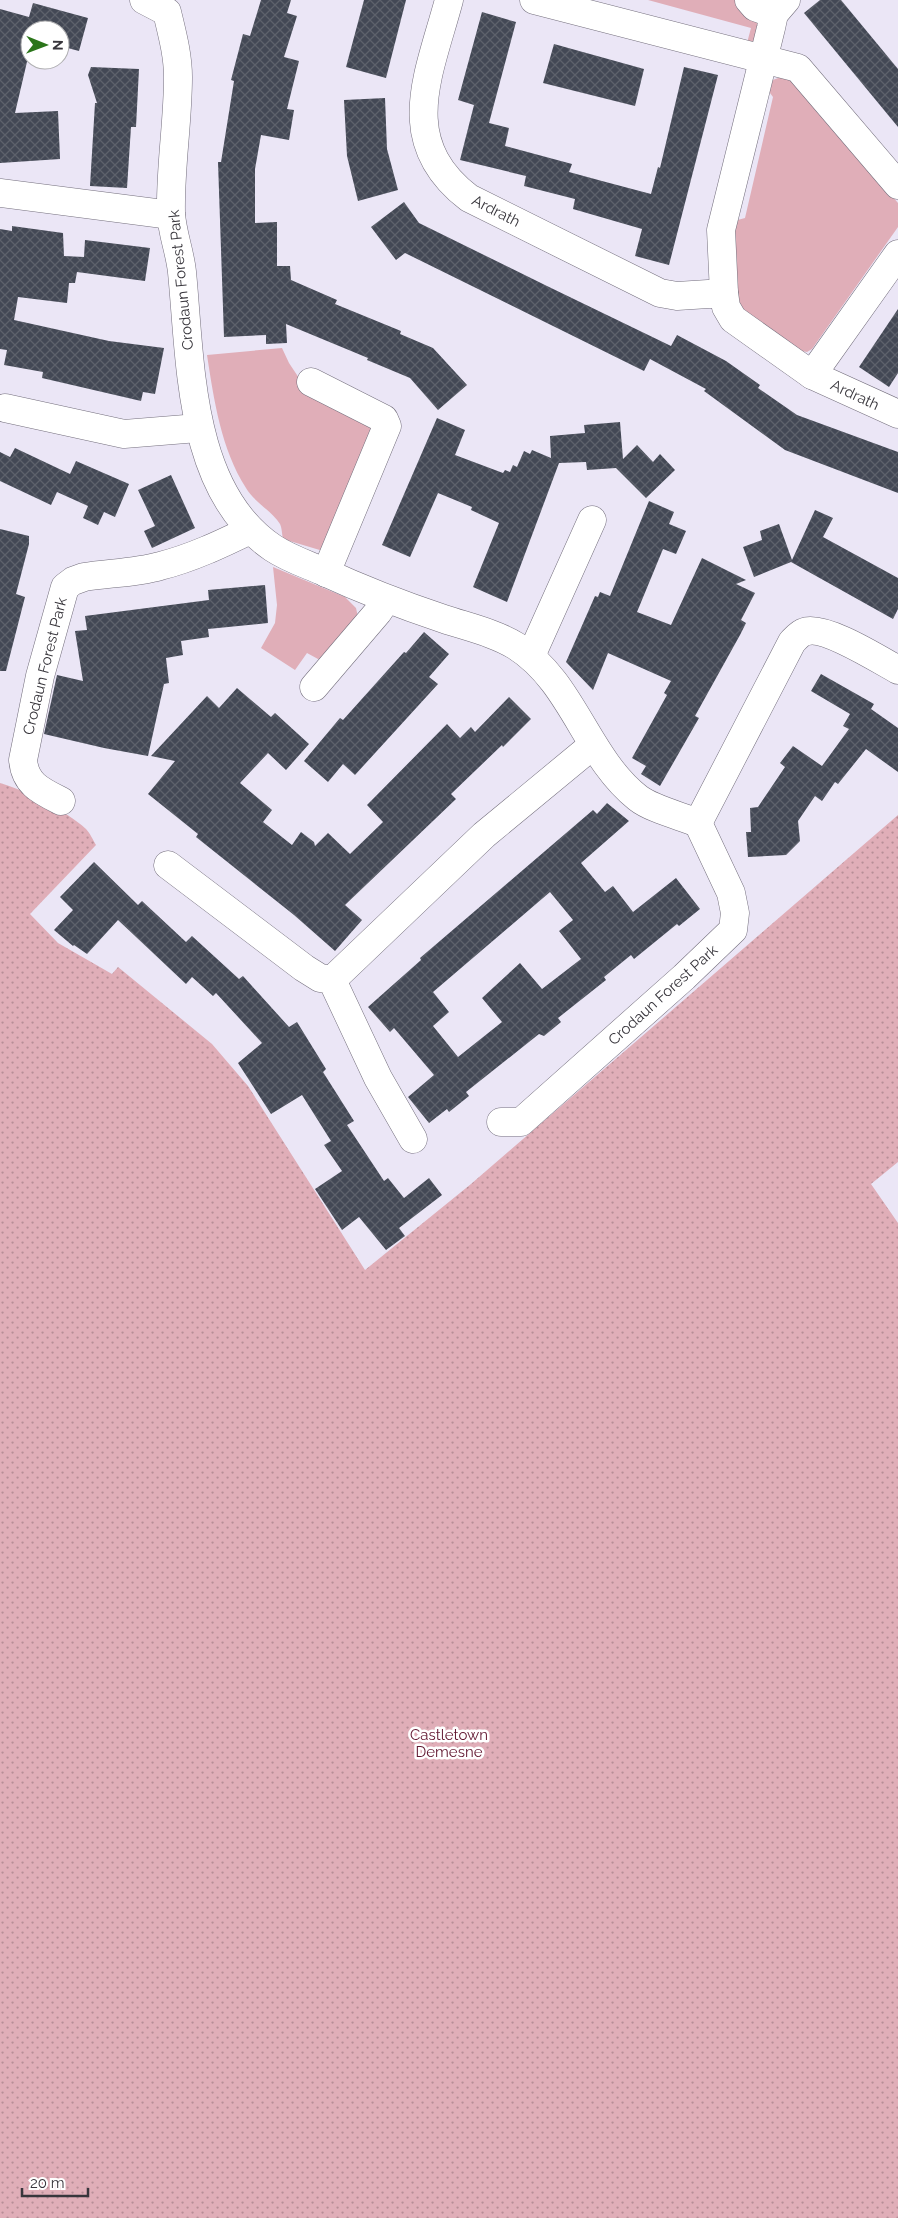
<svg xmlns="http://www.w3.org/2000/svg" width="898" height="2218" viewBox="0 0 898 2218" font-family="Raleway,sans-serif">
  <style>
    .grass { fill: #e0aeb8 }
    .park { fill: url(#park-dots) }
    .building { fill: url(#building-cross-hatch); fill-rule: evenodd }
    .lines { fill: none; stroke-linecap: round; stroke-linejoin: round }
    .minor-casing { stroke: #746f7d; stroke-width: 29 }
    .minor { stroke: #fff; stroke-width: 28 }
    .labels { text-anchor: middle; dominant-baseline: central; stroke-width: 5; stroke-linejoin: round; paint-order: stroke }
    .street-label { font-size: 15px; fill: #38363c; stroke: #fff }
    .park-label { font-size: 15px; fill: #60162f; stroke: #fff }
  </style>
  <defs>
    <pattern id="park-dots" width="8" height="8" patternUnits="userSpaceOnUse" patternTransform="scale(1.25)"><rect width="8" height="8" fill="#e0aeb8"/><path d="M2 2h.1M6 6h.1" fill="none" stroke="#b78e97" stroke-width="1.8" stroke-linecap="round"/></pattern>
    <pattern id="building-cross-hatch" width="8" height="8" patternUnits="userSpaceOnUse" patternTransform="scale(1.25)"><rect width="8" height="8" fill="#434855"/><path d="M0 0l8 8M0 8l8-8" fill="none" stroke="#5d616b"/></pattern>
  </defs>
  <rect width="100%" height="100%" fill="#ebe6f6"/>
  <g class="grass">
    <path d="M648,0h87l27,20 -7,21 -8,2 4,-15z"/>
    <path d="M781,77l14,4 103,122v24l-86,122 -5,3 -5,-1 -64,-43 -4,-87 11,-3 28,-121 -6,-8 3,-8z"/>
    <path d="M282,348l7,15 10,15 75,49 -51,124 -40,-12c-1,-4 -1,-11 -3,-15 -8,-13 -26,-22 -34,-36 -25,-39 -32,-88 -39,-133z"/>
    <path d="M273,567l72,30 11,11 2,9 -24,39 -16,3 -11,-6 -12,17 -34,-22 14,-25 2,-18z"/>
  </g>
  <path class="park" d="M0,783c24,7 67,28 86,46 4,4 7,11 10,16l-66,69 28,29 54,31 6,-7 94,77 36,42 117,184 106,-86 427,-369v347l-27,22 27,39v995h-898z"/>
  <g class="building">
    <path d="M261,0h30l-4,13 10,3 -13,41 15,4 -12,48 7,1 -5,30 -28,-5 -6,34v54l22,-1v44h13l1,14 46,20 -2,4 66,27 -1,3 33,14 34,37 -29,25 -28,-32 -43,-18 1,-2 -82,-34 1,19 -21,1v-9l-42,2 -6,-175h3l13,-81 -3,-1 12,-46 7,2z"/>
    <path d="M364,0h42l-20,78 -40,-11z"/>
    <path d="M820,0h21l57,69v58l-94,-114z"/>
    <path d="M33,3l55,15 -9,33 -19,-5v-16h-30v19l-15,64 43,-2 2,48 -60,4v-154l29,8z"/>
    <path d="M482,12l34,10 -27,101 20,5 -4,18 67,18 -3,8 33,9 49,13 7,-27 2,1 24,-101 34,8 -49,190 -34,-9 7,-27 -69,-20 2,-10 -51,-13 2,-10 -66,-16 14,-55 -16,-5z"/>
    <path d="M554,44l90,25 -9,37 -92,-23z"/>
    <path d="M91,67l48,2 -3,58h-5l-4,61 -37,-2 5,-83h2l-9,-28z"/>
    <path d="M385,98l2,51 11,41 -40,11 -11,-45 -3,-56z"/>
    <path d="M404,202l15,21 128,63 124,60 6,-11 49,26 34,24 -2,3 39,27 101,37v41l-113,-43 -81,-59 2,-2 -56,-30 -6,12 -239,-118 -9,7 -25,-33z"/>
    <path d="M12,226l51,7 1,23 20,1 1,-17 65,8 -5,33 -68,-9 -2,11h-6l-2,20 -49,-6 -4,23 95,21 55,7 -9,46 -12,-2 -2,9 -99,-23 1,-6 -39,-7 3,-15 -7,-1v-120l12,2z"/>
    <path d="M898,309v64l-9,14 -30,-20z"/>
    <path d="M437,418l28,12 -10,25 48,18 2,-3 5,2 3,-7 4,2 7,-16 6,3 2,-4 19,8 -1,-22 35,-3 -1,-8 36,-3 3,37 14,-14 16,17 7,-8 15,16 -29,28 -30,-30 -29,2 -1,-8 -27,1 -52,139 -34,-15 26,-64 -28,-13 1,-3 -34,-14 -28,64 -28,-12z"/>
    <path d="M15,448l55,26 6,-13 53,23 -14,33 -11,-5 -6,13 -15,-7 5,-12 -31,-14 -6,13 -51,-24v-29l10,5z"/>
    <path d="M171,475l24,53 -43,20 -8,-17 11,-5 -17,-36z"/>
    <path d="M649,501l25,11 -5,12 17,7 -10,23 -13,-5 -26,63 34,13 31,-67 44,22 -10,4 19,9 -14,27 5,3 -6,12 -45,81 4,2 -39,68 -19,-12 5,-8 -14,-8 35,-63 -3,-2 7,-12 -63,-28 -15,37 -27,-28 29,-66 3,1 2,-5 10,4z"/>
    <path d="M815,510l18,8 -10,19 75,41v31l-5,10 -102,-57 -37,15 -11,-30 19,-7 -2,-9 19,-7 13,36z"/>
    <path d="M0,529l29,7v8l-13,50 9,3 -19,74h-6z"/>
    <path d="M265,585l3,38 -60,6 1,8 -28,4 2,14 -17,3 3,25 -5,1 -16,72 -44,-8 -60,-14 13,-59 26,6 -8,-50 12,-1 -2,-14 124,-16 -1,-10z"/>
    <path d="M424,632l25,22 -20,23 9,7 -83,91 -12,-11 -15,18 -24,-21 36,-43 3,2 61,-68 2,1z"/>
    <path d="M821,674l53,30 -3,5 27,19v44l-32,-23 -28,35 -3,-2 -13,19 -7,-5 -17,25 2,20 -14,14 -38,2 -2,-25h5l-1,-24 8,-1 27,-40 -5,-4 13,-17 29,20 27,-37 -6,-3 7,-12 -39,-23z"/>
    <path d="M237,688l34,29 4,-4 34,31 -23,26 -18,-17 -28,30 32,27 -9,12 29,23 9,-13 13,10 1,4 13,-13 22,21 33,-32 -16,-17 80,-81 13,14 11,-11 4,5 34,-35 22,22 -28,28 -1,-2 -51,49 5,5 -111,106 17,15 -27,31 -41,-36 -98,-78 2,-3 -50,-40 27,-33 -24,-5 56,-60 12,12z"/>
    <path d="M607,803l22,18 -48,42 24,29 8,-6 20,26 43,-34 24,31 -21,17 -2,-2 -43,35 -3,-4 -27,22 2,3 -48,38 3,4 -17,14 -5,-2 -73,58 3,4 -20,16 -2,-3 -18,14 -21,-26 26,-22 -40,-47 -4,4 -22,-25 53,-47 -1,-2 173,-148 4,4zM550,892l23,28 -14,11 22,28 -39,30 -22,-26 -38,35 20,24 -44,35 -25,-31 16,-14 -16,-20z"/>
    <path d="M94,862l44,43 4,-4 44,41 6,-6 47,43 4,-3 46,51 8,-5 29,47 -3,3 31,49 -7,4 37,56 4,-3 16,20 25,-20 13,17 -43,33 6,8 -19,14 -27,-33 -17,13 -27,-41 27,-18 -18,-26 7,-4 -29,-46 -31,19 -33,-51 24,-20 -46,-50 -3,3 -21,-19 -6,7 -68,-64 -31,34 -13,-9 -1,1 -19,-16 19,-20 -13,-13z"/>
  </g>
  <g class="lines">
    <defs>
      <g id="minor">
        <path d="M144,0l23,12c5,21 11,43 11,65 0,45 -8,91 -7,136 1,20 9,39 11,59 9,91 6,219 91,276 15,10 33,16 49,23 41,19 80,34 122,48 24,8 51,14 72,27 57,36 70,111 122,152 14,11 43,18 60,25l33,70 4,20 -2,17 -49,47 -163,145h-20"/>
        <path d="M449,0c-20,75 -54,141 20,198l191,95 17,3 47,-3 2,14 7,12 79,56 86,39"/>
        <path d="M534,0l264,68 100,117"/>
        <path d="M749,0l6,7 19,7"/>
        <path d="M0,193l171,22"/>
        <path d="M724,293l-3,-63 50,-202 3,-14 12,-14"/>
        <path d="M812,375l86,-121"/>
        <path d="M311,382l73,37 3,7 -61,147"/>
        <path d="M5,408l119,26 74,-6"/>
        <path d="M531,656l61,-136"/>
        <path d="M314,687l64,-75 8,-12"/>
        <path d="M61,801c-20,-10 -36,-17 -38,-41l17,-84 25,-89 8,-6 11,-4c25,-4 52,-4 76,-11 32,-8 61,-22 90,-36"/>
        <path d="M698,823l94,-181c3,-3 8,-9 12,-10 19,-8 76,28 94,38"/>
        <path d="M168,865l136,103 16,10 12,2 46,98 35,61"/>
        <path d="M332,980l152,-145 109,-90"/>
      </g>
    </defs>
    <use href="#minor" class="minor-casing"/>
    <use href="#minor" class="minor"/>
  </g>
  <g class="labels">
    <g class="street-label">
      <text transform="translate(496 211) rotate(27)">Ardrath</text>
      <text transform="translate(181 280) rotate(-96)">Crodaun Forest Park</text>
      <text transform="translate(855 395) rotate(25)">Ardrath</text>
      <text transform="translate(45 666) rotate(-76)">Crodaun Forest Park</text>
      <text transform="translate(663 995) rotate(-42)">Crodaun Forest Park</text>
    </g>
    <g class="park-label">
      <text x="449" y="1735">Castletown<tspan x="449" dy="17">Demesne</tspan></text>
    </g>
  </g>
  <g transform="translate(45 45) rotate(91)"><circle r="24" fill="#ffffff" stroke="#afafb1"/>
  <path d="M0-4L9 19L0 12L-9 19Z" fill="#2b751a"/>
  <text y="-8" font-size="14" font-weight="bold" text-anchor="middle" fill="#38363c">N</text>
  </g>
  <path d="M22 2188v8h66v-8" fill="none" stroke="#38363c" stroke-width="2.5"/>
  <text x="30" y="2188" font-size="15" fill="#38363c" stroke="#ffffff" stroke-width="4" paint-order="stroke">20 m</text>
</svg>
